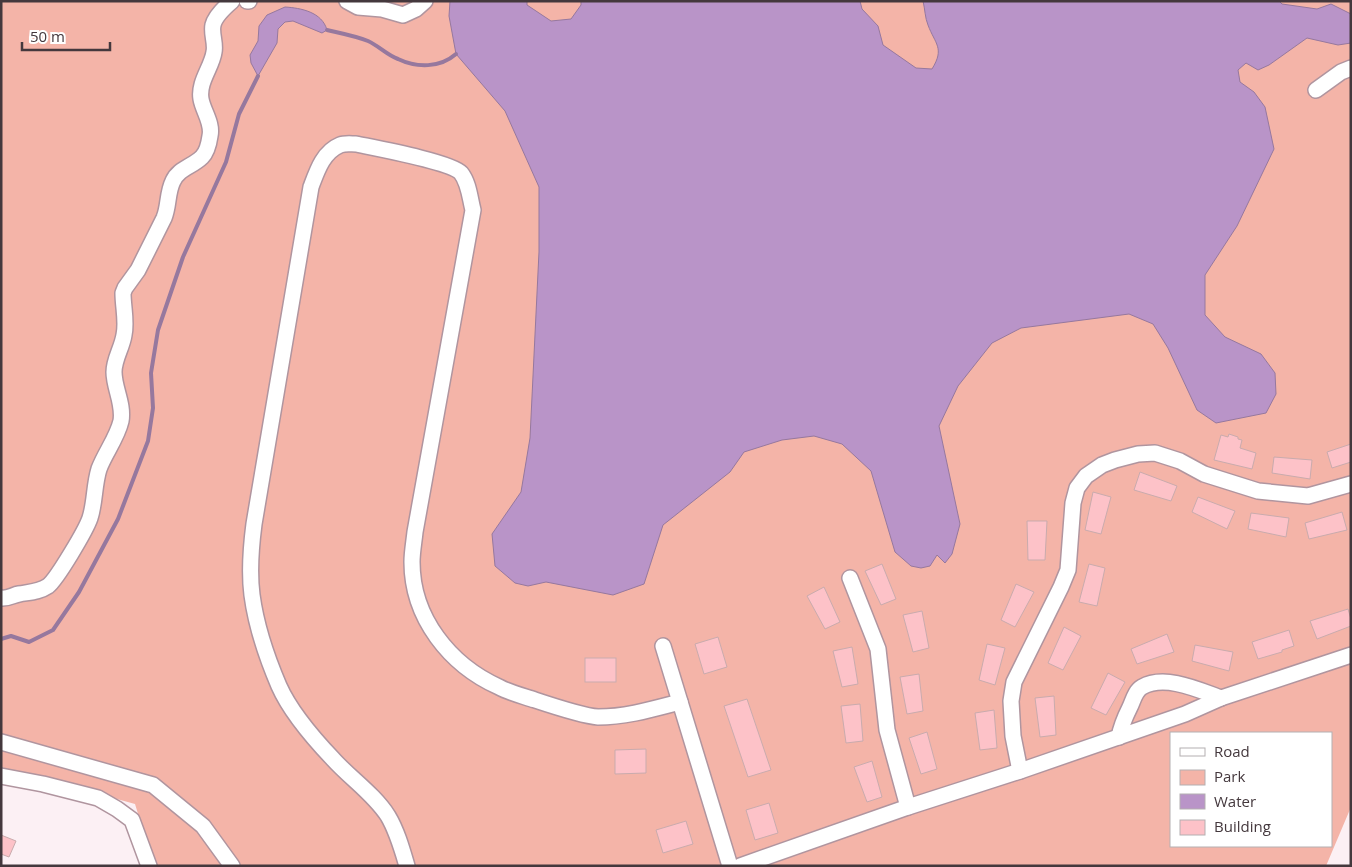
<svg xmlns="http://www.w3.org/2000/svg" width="1352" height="867" viewBox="0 0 1352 867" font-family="'Open Sans',sans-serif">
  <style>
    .green { fill: #f4b4a8; fill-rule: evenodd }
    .water { fill: #b994c8; stroke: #96789e }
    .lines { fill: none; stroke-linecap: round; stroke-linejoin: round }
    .stream { stroke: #96789e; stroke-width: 4 }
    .building { fill: #fdc2c8; stroke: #c9abad }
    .minor-casing { stroke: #b0959f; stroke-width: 18 }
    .minor { stroke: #fff; stroke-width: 15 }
  </style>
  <rect width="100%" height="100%" fill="#fcf0f4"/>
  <path class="green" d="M1,1h1350v806l-25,59h-1172l-19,-62 -134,-37zM1171,733h160v113h-160z"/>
  <g class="water">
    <path d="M527,1v4l24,16 20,-2 10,-14v-4h279l2,8 16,17 5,19 33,23 16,1c13,-21 3,-25 -4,-44 -3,-7 -3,-16 -5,-24h356l3,3 35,5 14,-5 20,10v29l-13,2 -31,-7 -38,27 -11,5 -12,-7 -8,7 2,12 14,10 11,15 9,42 -37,77 -32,49v40l20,22 36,17 14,19 1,21 -10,19 -50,10 -19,-13 -29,-62 -15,-24 -24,-10 -108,14 -29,15 -34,43 -19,40 21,98 -8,30 -7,9 -8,-8 -7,11 -9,2 -10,-2 -16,-14 -24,-81 -29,-27 -28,-8 -32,4 -38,12 -14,20 -67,53 -19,59 -31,11 -67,-13 -18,4 -13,-3 -20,-17 -3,-32 29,-42 9,-54 9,-186v-65l-34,-76 -49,-57 -7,-38 1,-15z"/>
    <path d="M285,7c16,1 37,5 42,23l-5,3 -29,-12 -8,1 -7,7 -1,14 -19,33 -7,-13 -1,-8 8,-14 1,-15 8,-11z"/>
  </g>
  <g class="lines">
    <g class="stream">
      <path d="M327,30c13,3 29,6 41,11 11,5 19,14 30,18 19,9 42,9 58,-5"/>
      <path d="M1,639l10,-3 18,6 24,-12 26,-38 39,-73 30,-78 5,-33 -2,-35 7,-43 25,-73 43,-95 13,-48 19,-38"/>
    </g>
  </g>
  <g class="building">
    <path d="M1229,434l9,3v2l4,1 -2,8 16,5 -4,16 -38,-9 7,-25 7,2z"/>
    <path d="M1351,444v18l-19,6 -5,-16z"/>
    <path d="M1274,457l38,3 -2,19 -38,-6z"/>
    <path d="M1140,472l37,14 -6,15 -37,-11z"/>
    <path d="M1093,492l18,5 -10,37 -16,-4z"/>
    <path d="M1198,497l37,14 -8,18 -35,-17z"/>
    <path d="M1342,512l5,18 -38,9 -4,-16z"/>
    <path d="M1251,513l38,5 -3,19 -38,-8z"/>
    <path d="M1027,521h20l-2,39h-17z"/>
    <path d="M882,564l14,35 -15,6 -16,-34z"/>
    <path d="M1089,564l16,4 -8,38 -18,-4z"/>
    <path d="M1016,584l18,8 -19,35 -14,-7z"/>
    <path d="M824,587l16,35 -15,7 -18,-33z"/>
    <path d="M1348,609l3,10v7l-34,13 -7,-18z"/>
    <path d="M922,611l7,37 -16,4 -10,-37z"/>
    <path d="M1064,627l17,9 -18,34 -15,-7z"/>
    <path d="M1289,630l5,16 -12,4v2l-24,7 -6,-17z"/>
    <path d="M1167,634l7,18 -37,12 -6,-15z"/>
    <path d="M718,637l9,30 -23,7 -9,-30z"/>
    <path d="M987,644l18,4 -10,37 -16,-5z"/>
    <path d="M1195,645l38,7 -4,19 -37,-10z"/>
    <path d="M852,647l6,37 -16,3 -9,-36z"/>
    <rect x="585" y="658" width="31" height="24"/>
    <path d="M1108,673l17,9 -19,33 -15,-7z"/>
    <path d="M919,674l4,37 -16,3 -7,-37z"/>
    <path d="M1054,696l2,39 -16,2 -5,-39z"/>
    <path d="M747,699l24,71 -23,7 -24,-71z"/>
    <path d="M860,704l3,37 -17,2 -5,-37z"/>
    <path d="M994,710l3,38 -17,2 -5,-37z"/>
    <path d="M927,732l10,37 -16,5 -12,-36z"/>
    <path d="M646,749v24l-31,1v-24z"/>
    <path d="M872,761l10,36 -15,5 -13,-35z"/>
    <path d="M769,803l9,30 -23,7 -9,-30z"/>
    <path d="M686,821l7,23 -30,9 -7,-23z"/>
    <path d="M1,835l15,6 -7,16 -8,-3z"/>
  </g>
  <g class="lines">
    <defs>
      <g id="minor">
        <path d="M247,1h2"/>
        <path d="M347,1l11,6 24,2 21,6 13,-6 9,-8"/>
        <path d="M1316,90l25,-18 10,-4"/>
        <path d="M850,578l28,71 9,81 21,77"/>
        <path d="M1,598c7,1 12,-3 18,-4 11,-2 20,-2 29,-8 9,-7 38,-56 42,-68 5,-15 4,-33 9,-49 6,-16 18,-31 22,-48 3,-17 -7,-33 -7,-49 0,-13 8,-24 10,-37 3,-13 -1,-28 -1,-42l2,-5 13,-18 26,-52c5,-12 3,-25 9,-37 6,-13 19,-14 29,-24 5,-5 7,-14 8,-21 3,-13 -7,-25 -9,-37 -3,-17 11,-32 13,-47 2,-9 -3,-18 -1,-27 2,-9 12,-18 19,-24"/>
        <path d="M663,646l67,220"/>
        <path d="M1119,737c2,-11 6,-20 11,-30 3,-6 5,-16 12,-20 23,-13 57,3 79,11"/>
        <path d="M1,742l152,43 50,41 29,40"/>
        <path d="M1020,771l-7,-35 -2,-35 3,-19 47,-95 7,-17 5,-67 4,-15 9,-12 16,-11 13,-5 23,-6 17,-1 25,8 24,13 54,17 50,5 43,-12"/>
        <path d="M1,776l42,8 55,14 19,11 15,11 17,46"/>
        <path d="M407,866c-5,-17 -10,-35 -19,-50 -14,-22 -38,-38 -55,-57 -20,-21 -42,-46 -54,-73 -12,-28 -23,-61 -27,-91 -3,-23 -1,-48 2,-71l57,-337c6,-16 12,-35 29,-42 5,-2 11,-1 16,-1 19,4 95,18 105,29 8,10 9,26 12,37l-58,322c-1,10 -3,20 -3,30 0,56 38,103 87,125 11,6 24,9 36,13 15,5 49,16 63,17 28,0 55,-8 82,-15"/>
        <path d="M740,866l168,-59 112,-36 165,-57 36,-16 130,-43"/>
      </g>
    </defs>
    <use href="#minor" class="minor-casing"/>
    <use href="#minor" class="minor"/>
  </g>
  <rect width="1352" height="867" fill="none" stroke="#44383d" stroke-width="5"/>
  <rect x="1170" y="732" width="162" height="115" fill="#ffffff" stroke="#b4afb1"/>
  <rect x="1180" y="748" width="25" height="8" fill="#ffffff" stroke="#b4afb1"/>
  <text x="1214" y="757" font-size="15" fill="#44383d">Road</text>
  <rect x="1180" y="770" width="25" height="15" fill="#f4b4a8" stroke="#b4afb1"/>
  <text x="1214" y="782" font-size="15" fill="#44383d">Park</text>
  <rect x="1180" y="794" width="25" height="15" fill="#b994c8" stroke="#b4afb1"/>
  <text x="1214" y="807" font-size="15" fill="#44383d">Water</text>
  <rect x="1180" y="820" width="25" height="15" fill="#fdc2c8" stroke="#b4afb1"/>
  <text x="1214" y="832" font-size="15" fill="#44383d">Building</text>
  <path d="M22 42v8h88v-8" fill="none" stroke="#44383d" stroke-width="2.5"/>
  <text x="30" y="42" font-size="15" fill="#44383d" stroke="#ffffff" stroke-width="4" paint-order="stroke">50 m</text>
</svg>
